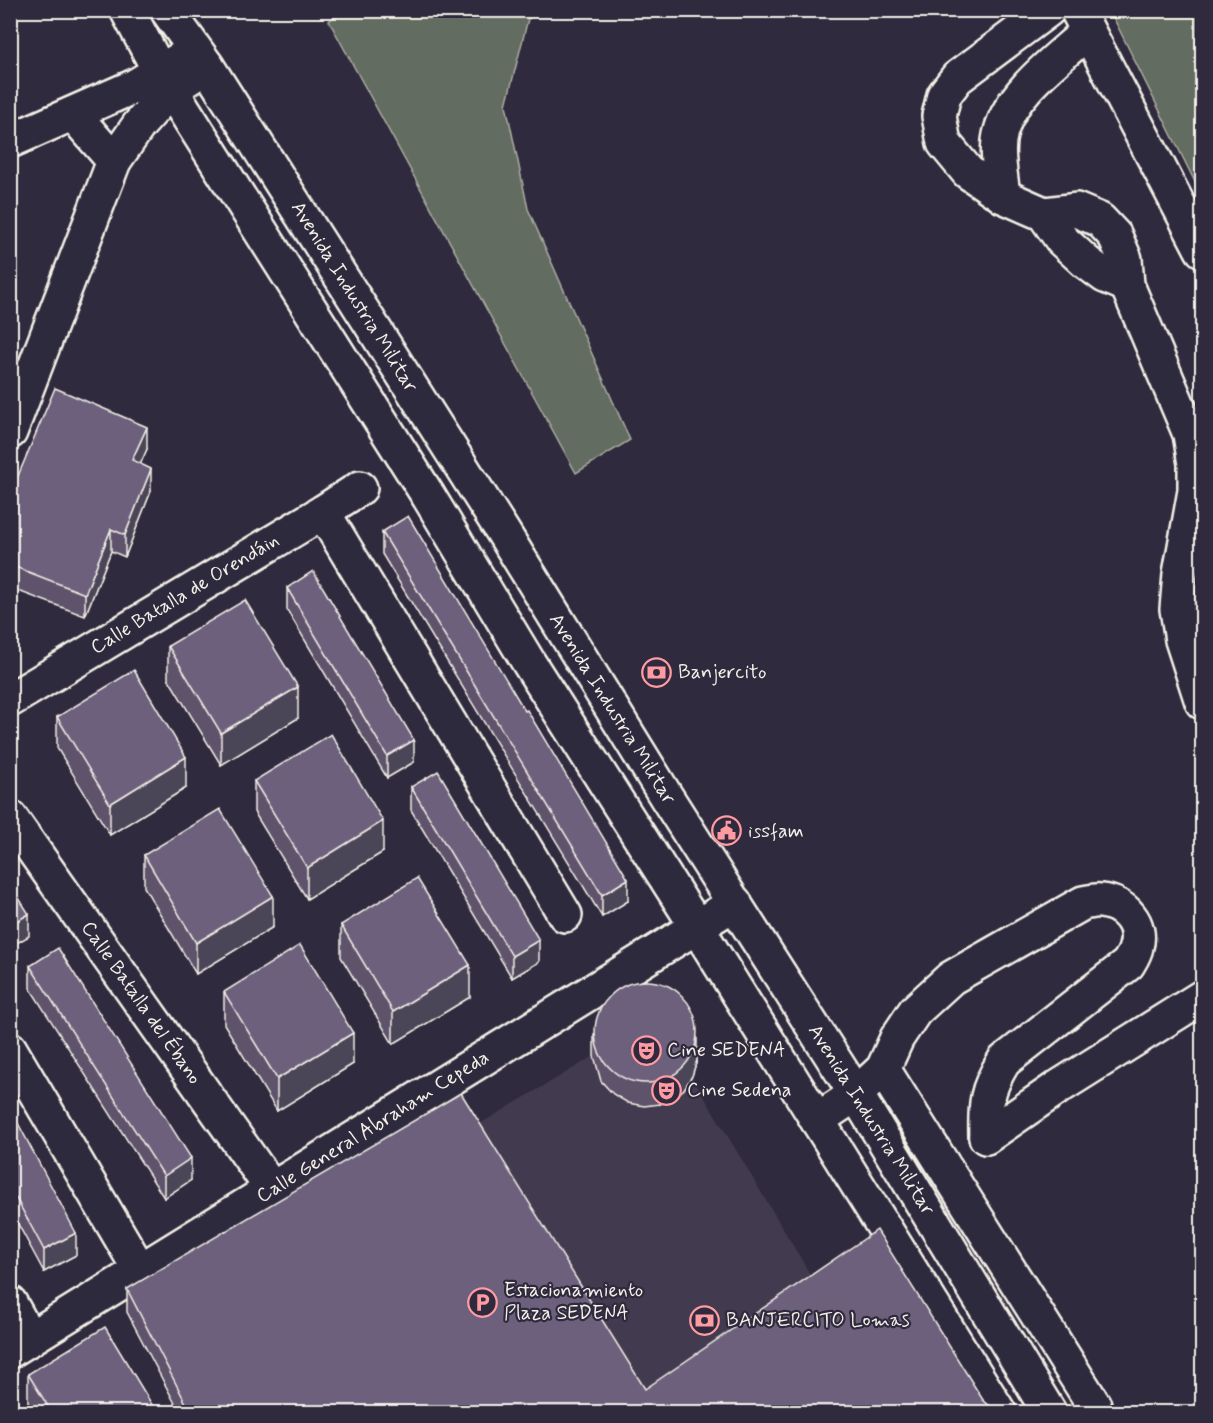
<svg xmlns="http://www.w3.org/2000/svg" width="1213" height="1423" viewBox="0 0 1213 1423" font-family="Mynerve,sans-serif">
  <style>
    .built { fill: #423a50 }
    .green { fill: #646c60; stroke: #acaea4; stroke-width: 1.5 }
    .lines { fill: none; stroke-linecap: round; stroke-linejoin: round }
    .minor-casing { stroke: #f4f1e8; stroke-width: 38 }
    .major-casing { stroke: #f4f1e8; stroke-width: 38 }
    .minor { stroke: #2f2a3d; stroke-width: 33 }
    .major { stroke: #2f2a3d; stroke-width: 33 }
    .wall { fill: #5e536c; stroke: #f4f1e8; stroke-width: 1.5 }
    .shaded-wall { fill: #4c4458; stroke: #f4f1e8; stroke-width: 1.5 }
    .building { fill: #6d617d; stroke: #f4f1e8; stroke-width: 1.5 }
    .labels { text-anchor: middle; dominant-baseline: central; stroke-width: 4.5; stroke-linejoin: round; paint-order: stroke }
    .street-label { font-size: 20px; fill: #f4f1e8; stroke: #2f2a3d }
    .poi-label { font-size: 20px; fill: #f4f1e8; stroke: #2f2a3d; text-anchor: start }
  </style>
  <rect width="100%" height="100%" fill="#2f2a3d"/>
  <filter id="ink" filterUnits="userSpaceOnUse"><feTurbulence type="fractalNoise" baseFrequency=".0167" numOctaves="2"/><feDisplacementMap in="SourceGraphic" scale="12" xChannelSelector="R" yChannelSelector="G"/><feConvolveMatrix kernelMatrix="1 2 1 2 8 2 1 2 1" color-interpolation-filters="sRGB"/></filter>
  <g filter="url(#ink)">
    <path class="built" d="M594,1056l7,25 12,13 15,9 16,3 16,-2 13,-6 11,-9 8,-13 133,223 -180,112 -172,-283z"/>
    <g class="green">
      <path d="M342,10l201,1 -15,8 -22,86 22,104 102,231 -54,33 -247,-452z"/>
      <path d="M1110,11h92v185z"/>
    </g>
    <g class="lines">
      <defs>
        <g id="minor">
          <path d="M1048,10l-91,68 -13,17 -5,21 5,27 24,29 35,24 41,18 18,26 24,22 19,14 22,9"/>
          <path d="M1077,10l125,240"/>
          <path d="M73,114l41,47"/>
          <path d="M10,141l125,-55 49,-29"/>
          <path d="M1003,196c-2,-21 -8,-45 -2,-65 11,-40 57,-72 86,-99"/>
          <path d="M1044,214l32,-4 24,10 15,16 10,23 2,26 63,149 5,30v27l-15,83 -3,35 5,31 20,62"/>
          <path d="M10,432l104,-271 25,-36 32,-36 36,-23"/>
          <path d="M323,512l242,403"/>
          <path d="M10,700l313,-188 37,-24"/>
          <path d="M10,817l262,372"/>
          <path d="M10,1049l131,223"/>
          <path d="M883,1069l211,336 1,7"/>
          <path d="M817,1120l39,-26 27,-25 14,-31 18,-27 36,-33 132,-75c6,-1 13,-3 18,-2 23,2 42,23 35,46 -1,6 -5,12 -8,17l-124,97c-18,29 -19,42 -18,76"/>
          <path d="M986,1137l71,-49 145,-91"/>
          <path d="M10,1303l20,36"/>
          <path d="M10,1351l725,-448"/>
        </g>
        <g id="major">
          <path d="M127,10l33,62 269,425 100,166 168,264 302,485"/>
          <path d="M167,10l40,56 296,466 164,266 189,296 193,318"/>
        </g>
      </defs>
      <use href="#minor" class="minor-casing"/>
      <use href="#major" class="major-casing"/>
      <use href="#minor" class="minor"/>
      <use href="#major" class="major"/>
    </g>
    <g class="wall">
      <path d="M147,449l-7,15 11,27 -26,66 -14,-6 -26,65 -75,-28v-93z"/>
      <path d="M382,532l246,369 -26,16 -220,-363z"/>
      <path d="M287,588l127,174 -27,16 -100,-168z"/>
      <path d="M168,646l130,72 -77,47 -53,-87z"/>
      <path d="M57,717l129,71 -76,47 -53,-87z"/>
      <path d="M254,781l129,71 -76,47 -53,-87z"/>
      <path d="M411,787l128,175 -27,16 -101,-168z"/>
      <path d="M144,855l129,72 -77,47 -52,-87z"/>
      <path d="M341,925l129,72 -77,47 -52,-87z"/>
      <path d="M30,966l161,214 -27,18 -134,-210z"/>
      <path d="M224,992l129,72 -76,47 -53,-87z"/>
      <path d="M594,1034l103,26 -5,16 -8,13 -11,9 -13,6 -16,2 -16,-3 -15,-9 -12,-13 -7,-25z"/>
      <path d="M10,1108l66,147 -32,17 -34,-63z"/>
      <path d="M127,1289l518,100 338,11 11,13h-814l-53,-101z"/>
      <path d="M28,1374l129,39h-125l-4,-7z"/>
    </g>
    <g class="shaded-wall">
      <path d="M147,427v22l-15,34v-23z"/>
      <path d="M151,469v22l-26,66v-22z"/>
      <path d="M111,529v22l-26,65v-22z"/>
      <path d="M298,687v31l-77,47v-32z"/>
      <path d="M414,740v22l-27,16v-22z"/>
      <path d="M186,757v31l-76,47v-31z"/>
      <path d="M383,821v31l-76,47v-31z"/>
      <path d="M628,879v22l-26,16v-22z"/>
      <path d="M273,896v31l-77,47v-31z"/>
      <path d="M29,914v22l-19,11v-22z"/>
      <path d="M539,940v22l-27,16v-22z"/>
      <path d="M470,965v32l-77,47v-32z"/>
      <path d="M353,1033v31l-76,47v-32z"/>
      <path d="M697,1038v22l-5,16 -8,13 -11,9 -13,6v-22z"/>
      <path d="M191,1158v22l-27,18v-22z"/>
      <path d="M76,1233v22l-32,17v-22z"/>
    </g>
    <g class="building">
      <path d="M55,388l92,39 -15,33 19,9 -26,66 -14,-6 -26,65 -75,-29v-70z"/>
      <path d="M408,516l117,195 2,-1 101,169 -26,16 -220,-363z"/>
      <path d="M313,571l101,169 -27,16 -100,-168z"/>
      <path d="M245,600l53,87 -77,46 -53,-87z"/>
      <path d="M134,670l52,87 -76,47 -53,-87z"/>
      <path d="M331,734l52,87 -76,47 -53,-87z"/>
      <path d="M438,771l101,169 -27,16 -101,-169z"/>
      <path d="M220,809l53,87 -77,47 -52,-88z"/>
      <path d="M417,878l53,87 -77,47 -52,-87z"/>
      <path d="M10,884l19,30 -19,11z"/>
      <path d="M300,945l53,88 -76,46 -53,-87z"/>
      <path d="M58,948l133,210 -27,18 -134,-210z"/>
      <circle cx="646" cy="1032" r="51"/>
      <path d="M461,1093l184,296 232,-159 106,170 7,6 4,7h-803l-64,-124z"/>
      <path d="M10,1108l66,125 -32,17 -34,-63z"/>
      <path d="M105,1327l52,86h-105l-24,-39z"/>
    </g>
  </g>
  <defs>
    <symbol id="bank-ring" viewBox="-11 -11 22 22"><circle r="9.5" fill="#2f2a3d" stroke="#ff9aa2" stroke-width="1.5"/><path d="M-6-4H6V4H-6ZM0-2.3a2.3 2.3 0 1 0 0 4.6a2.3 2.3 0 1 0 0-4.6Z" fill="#ff9aa2"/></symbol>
    <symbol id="civic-ring" viewBox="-11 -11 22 22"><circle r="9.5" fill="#2f2a3d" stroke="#ff9aa2" stroke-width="1.5"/><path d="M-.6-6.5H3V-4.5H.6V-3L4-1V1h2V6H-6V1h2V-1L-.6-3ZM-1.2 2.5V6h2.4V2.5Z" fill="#ff9aa2"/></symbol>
    <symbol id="theatre-ring" viewBox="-11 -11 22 22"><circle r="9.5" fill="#2f2a3d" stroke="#ff9aa2" stroke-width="1.5"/><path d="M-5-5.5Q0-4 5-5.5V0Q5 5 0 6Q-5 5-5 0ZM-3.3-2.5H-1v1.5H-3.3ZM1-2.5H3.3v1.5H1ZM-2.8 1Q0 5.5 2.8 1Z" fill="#ff9aa2"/></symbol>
    <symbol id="parking-ring" viewBox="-11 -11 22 22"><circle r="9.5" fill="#2f2a3d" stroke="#ff9aa2" stroke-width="1.5"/><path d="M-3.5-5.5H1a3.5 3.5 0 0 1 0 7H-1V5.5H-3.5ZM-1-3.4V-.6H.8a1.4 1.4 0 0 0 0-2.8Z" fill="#ff9aa2"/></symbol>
  </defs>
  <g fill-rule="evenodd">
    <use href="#bank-ring" x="640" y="656" width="33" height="33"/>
    <use href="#civic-ring" x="710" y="814" width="33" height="33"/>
    <use href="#theatre-ring" x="630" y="1034" width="33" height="33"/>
    <use href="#theatre-ring" x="650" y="1074" width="33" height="33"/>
    <use href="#parking-ring" x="466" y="1286" width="33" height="33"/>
    <use href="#bank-ring" x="688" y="1304" width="33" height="33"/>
  </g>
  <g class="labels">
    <g class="street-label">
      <text transform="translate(354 297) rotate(58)">Avenida Industria Militar</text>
      <text transform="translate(185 594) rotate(-31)">Calle Batalla de Orendáin</text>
      <text transform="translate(612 709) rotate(58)">Avenida Industria Militar</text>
      <text transform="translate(141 1003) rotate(55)">Calle Batalla del Ébano</text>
      <text transform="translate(871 1120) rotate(58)">Avenida Industria Militar</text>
      <text transform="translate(373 1127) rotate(-32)">Calle General Abraham Cepeda</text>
    </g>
    <g class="poi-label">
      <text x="678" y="672">Banjercito</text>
      <text x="748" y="831">issfam</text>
      <text x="667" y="1050">Cine SEDENA</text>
      <text x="687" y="1090">Cine Sedena</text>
      <text x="504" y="1290">Estacionamiento<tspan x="504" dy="23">Plaza SEDENA</tspan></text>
      <text x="726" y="1320">BANJERCITO Lomas</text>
    </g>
  </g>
  <rect width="1213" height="1423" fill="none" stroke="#2f2a3d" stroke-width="36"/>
  <rect x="18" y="18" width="1177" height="1387" fill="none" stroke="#f4f1e8" stroke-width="2" filter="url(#ink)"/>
</svg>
